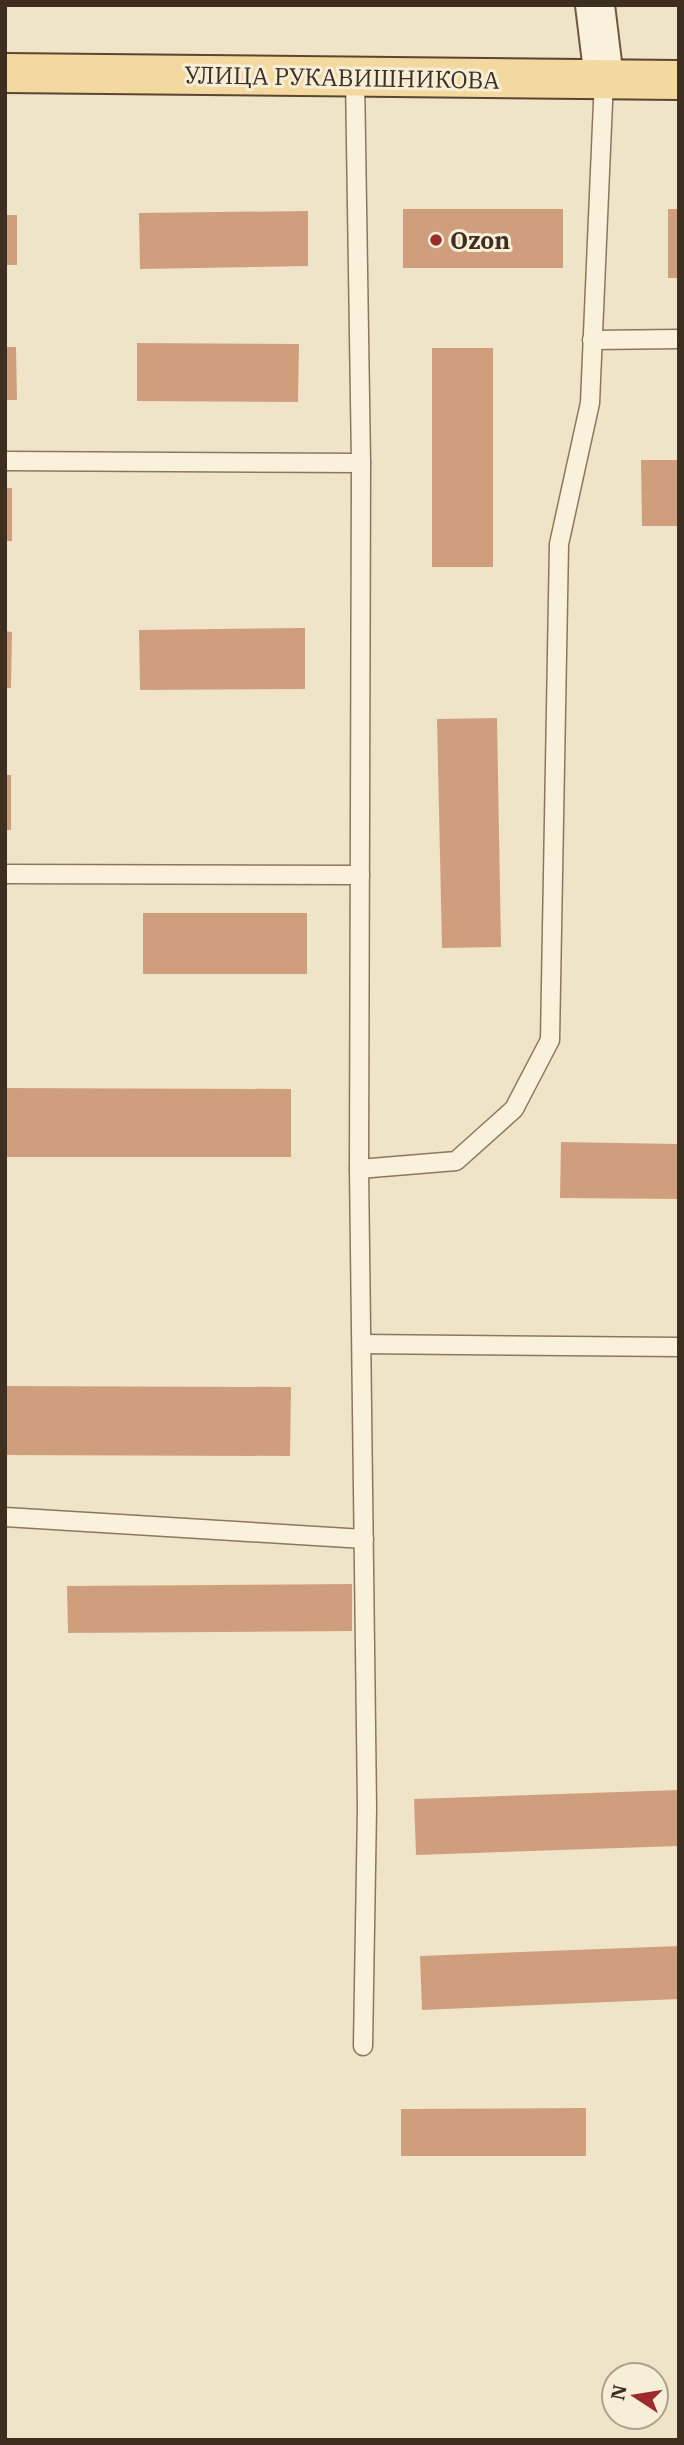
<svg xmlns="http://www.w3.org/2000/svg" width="684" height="2445" viewBox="0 0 684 2445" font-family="'IBM Plex Serif',serif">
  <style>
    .building { fill: #cf9f7d }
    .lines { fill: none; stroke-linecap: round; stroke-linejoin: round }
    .lane-casing { stroke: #8d765c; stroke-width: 21 }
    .secondary-casing { stroke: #6f573f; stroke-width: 42 }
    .primary-casing { stroke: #5b4430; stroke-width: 42 }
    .lane { stroke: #faf1dc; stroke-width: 18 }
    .secondary { stroke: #faf1dc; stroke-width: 38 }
    .primary { stroke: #f3d9a0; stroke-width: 38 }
    .poi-dot { fill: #9e2a2b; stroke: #f7eed8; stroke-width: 2.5 }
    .labels { text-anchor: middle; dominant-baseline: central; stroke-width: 6; stroke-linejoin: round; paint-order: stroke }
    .street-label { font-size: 24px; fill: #3d2e20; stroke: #f7eed8 }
    .poi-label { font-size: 24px; font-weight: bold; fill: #3d2e20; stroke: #f7eed8; text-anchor: start }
  </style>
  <rect width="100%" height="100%" fill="#f0e4c8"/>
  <g class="building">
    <rect x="403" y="209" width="160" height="59"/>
    <rect x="668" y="209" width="11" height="69"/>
    <path d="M308,211v55l-168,3 -1,-56z"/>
    <rect x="5" y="215" width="12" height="50"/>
    <path d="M137,343l162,1 -1,58 -161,-1z"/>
    <path d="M5,347h11l1,53h-12z"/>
    <rect x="432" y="348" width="61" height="219"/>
    <path d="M641,460h38v66h-37z"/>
    <rect x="5" y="488" width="7" height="53"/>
    <path d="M305,628v61l-165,1 -1,-60z"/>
    <path d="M5,631l7,1 -1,56h-6z"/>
    <path d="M497,718l4,229 -59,1 -5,-229z"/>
    <rect x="5" y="775" width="6" height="55"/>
    <rect x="143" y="913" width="164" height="61"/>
    <path d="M5,1088l286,1v68h-286z"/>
    <path d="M561,1142l118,2v55l-119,-1z"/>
    <path d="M5,1386l286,1 -1,69 -285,-1z"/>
    <path d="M352,1584v47l-284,2 -1,-47z"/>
    <path d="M679,1790v56l-263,9 -2,-56z"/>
    <path d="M679,1946v53l-257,11 -2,-54z"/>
    <path d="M586,2108v48h-185v-47z"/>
  </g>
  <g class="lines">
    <defs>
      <g id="lane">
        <path d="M355,77l6,386 -2,706 8,639 -4,238"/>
        <path d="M592,340l87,-1"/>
        <path d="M5,461l356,2"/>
        <path d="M5,874l355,1"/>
        <path d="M359,1169l97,-8 58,-52 36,-69 9,-496 31,-141 14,-324"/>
        <path d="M362,1344l317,3"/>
        <path d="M5,1517l359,22"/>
      </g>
      <path id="secondary" d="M595,5l9,74"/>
      <path id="primary" d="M5,73l674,7"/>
    </defs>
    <use href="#lane" class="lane-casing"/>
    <use href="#secondary" class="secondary-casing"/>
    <use href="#primary" class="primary-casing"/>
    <use href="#lane" class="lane"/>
    <use href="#secondary" class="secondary"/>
    <use href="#primary" class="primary"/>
  </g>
  <circle class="poi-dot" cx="436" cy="240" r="7"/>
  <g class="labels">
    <g class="street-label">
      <text transform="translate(342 77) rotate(1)">УЛИЦА РУКАВИШНИКОВА</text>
    </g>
    <g class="poi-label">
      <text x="450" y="240">Ozon</text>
    </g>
  </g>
  <rect width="684" height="2445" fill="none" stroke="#3d2e20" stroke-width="14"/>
  <g transform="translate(635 2396) rotate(282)"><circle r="33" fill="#f7eed8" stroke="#ada18e" stroke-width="2"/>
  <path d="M0-5L12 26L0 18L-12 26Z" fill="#9e2a2b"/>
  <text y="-10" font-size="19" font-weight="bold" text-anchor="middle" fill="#3d2e20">N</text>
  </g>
</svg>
